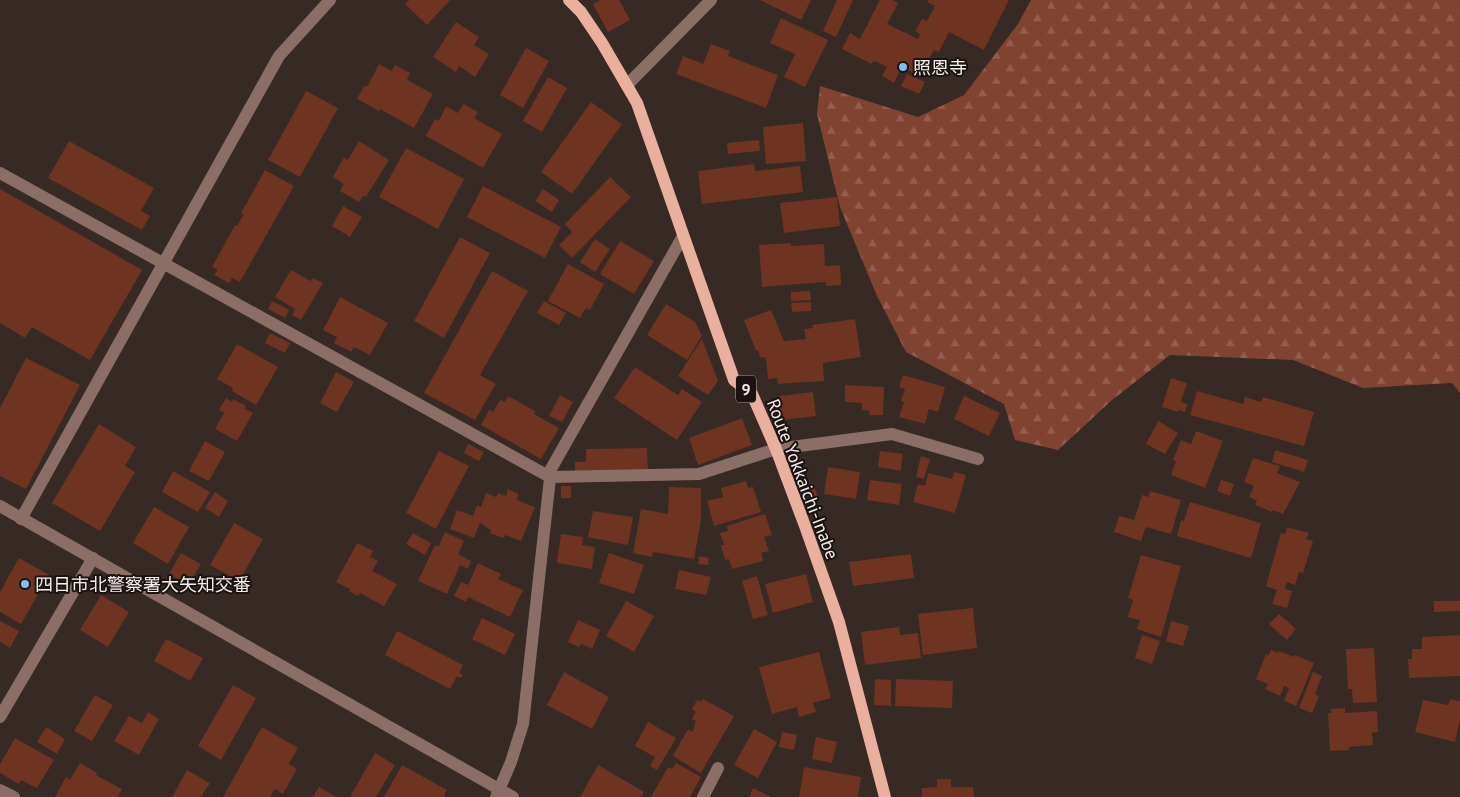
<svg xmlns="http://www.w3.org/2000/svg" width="1460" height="797" viewBox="0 0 1460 797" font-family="'PT Sans','Noto Sans JP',sans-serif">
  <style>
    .forest { fill: url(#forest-firs) }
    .building { fill: #6e3321 }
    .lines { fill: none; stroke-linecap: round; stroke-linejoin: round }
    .minor { stroke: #8b6e65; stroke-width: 12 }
    .major { stroke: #ebaf9d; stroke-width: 12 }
    .poi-dot { fill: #7dbef9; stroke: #191311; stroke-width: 2 }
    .labels { text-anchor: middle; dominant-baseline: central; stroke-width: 4; stroke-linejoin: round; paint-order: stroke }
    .shield { fill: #191311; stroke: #b4acaa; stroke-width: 1 }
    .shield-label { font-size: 16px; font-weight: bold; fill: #f7eeeb }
    .poi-label { font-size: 18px; fill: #f7eeeb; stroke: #191311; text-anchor: start }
    .street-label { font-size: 18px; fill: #f7eeeb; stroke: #191311 }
  </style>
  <defs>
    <pattern id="forest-firs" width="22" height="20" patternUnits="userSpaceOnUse" patternTransform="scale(1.25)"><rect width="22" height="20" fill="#804331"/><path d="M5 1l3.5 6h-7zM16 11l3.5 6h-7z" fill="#935e4f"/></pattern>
  </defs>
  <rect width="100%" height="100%" fill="#372924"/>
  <path class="forest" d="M1031,0h429v393l-8,-10 -89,5 -70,-28 -123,-5 -58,45 -54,50 -43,-10 -11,-36 -98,-52 -29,-56 -37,-89 -23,-93 3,-28 98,31 46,-22 54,-71z"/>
  <g class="building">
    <path d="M409,0h41l-23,25 -22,-21z"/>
    <path d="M600,0h19l11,20 -22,12 -15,-28z"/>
    <path d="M760,0h51l-10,20z"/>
    <path d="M837,0h16l-17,37 -13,-6z"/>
    <path d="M880,0h12l6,3 -11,21 31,15 2,-5 -5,-3 7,-12 5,2 8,-15 -8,-4 1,-2h81l-25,50 -35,-18 -10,20 -5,-2 -14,26 -18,-9 -8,16 -12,-7 5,-9 -13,-6 -2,3 -30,-15 8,-16 10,6z"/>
    <path d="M781,18l47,22 -23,47 -21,-10 11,-23 -25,-11z"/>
    <path d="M456,22l23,15 -5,8 15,9 -14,23 -16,-11 -3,6 -23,-15z"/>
    <path d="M711,44l19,7 -2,5 50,19 -12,33 -90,-34 7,-18 20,8z"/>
    <path d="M526,48l23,13 -26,47 -23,-13z"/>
    <path d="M379,64l13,7 3,-6 15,8 -3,7 26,14 -19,34 -34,-19 -1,2 -22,-12 7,-13 3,1z"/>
    <path d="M907,74l18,8 -6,12 -18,-8z"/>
    <path d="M548,77l19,11 -25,44 -19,-11z"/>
    <path d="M306,91l32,17 -38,69 -32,-17z"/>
    <path d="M591,102l31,22 -50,70 -31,-22z"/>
    <path d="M463,104l15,8 -4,6 28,16 -19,34 -57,-32 9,-17 4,2 7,-15 12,7z"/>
    <path d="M803,123l3,38 -40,3 -3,-37z"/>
    <path d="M759,140l1,11 -32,3 -1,-11z"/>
    <path d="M69,141l85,47 -13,23 9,5 -8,14 -94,-52z"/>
    <path d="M359,141l30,19 -23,37 -3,-1 -4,6 -19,-11 4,-7 -11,-7 11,-20 4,3z"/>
    <path d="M406,148l58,31 -26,50 -59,-32z"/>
    <path d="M754,164l1,7 45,-5 3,26 -101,12 -4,-33z"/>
    <path d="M265,170l29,16 -54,96 -8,-4 -3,5 -15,-8 4,-5 -6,-3 23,-42 2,1 7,-12 -3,-1z"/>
    <path d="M610,177l21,20 -59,61 -13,-13 13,-13 -7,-8z"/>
    <path d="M483,186l78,41 -16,31 -78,-41z"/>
    <path d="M0,189l142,81 -52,90 -58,-33 -7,11 -25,-15z"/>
    <path d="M543,189l16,11 -7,12 -17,-11z"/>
    <path d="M837,197l3,29 -56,7 -4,-30z"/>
    <path d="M343,206l19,11 -12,20 -18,-11z"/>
    <path d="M460,237l30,16 -46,85 -30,-17z"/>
    <path d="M595,239l15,10 -15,23 -15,-10z"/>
    <path d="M620,241l34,20 -20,33 -34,-20z"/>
    <path d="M791,243v3l33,-2 1,22 15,-1 1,20 -15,1v-4l-64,5 -3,-42z"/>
    <path d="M568,264l36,20 -14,26 -4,-2 -6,10 -32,-17z"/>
    <path d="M291,270l20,11 2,-3 10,5 -22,37 -9,-5 3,-6 -20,-12z"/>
    <path d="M492,271l36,20 -48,84 16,9 -21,36 -51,-27z"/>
    <path d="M810,291l1,9 -20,1v-9z"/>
    <path d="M340,297l48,26 -18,32 -16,-8 -3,5 -17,-9 3,-6 -14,-7z"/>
    <path d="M272,301l17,9 -4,8 -17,-9z"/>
    <path d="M544,301l22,12 -7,12 -22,-12z"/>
    <path d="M811,302v9l-19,1 -1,-9z"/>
    <path d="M666,304l29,18 7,14 -15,24 -40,-25z"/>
    <path d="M771,310l13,31 22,-2 -2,-10 9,-1 -1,-3 43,-6 6,38 -38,6 1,18 -46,3 -1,-6 -9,1 -2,-21 -6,-1 -2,-7 -2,1 -12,-31z"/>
    <path d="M270,333l20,10 -5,10 -20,-10z"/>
    <path d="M702,339l16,42 -10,14 -30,-19z"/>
    <path d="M237,344l41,23 -22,38 -24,-14 1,-3 -16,-9z"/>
    <path d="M26,358l54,27 -54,104 -26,-13v-68z"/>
    <path d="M635,367l43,28 4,-6 20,13 -25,38 -63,-42z"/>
    <path d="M336,372l18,10 -17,30 -17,-9z"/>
    <path d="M903,375l42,12 -7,25 -9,-3 -4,15 -26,-7 5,-15 -3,-1 4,-12 -6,-2z"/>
    <path d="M1171,378l16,5 -6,19 7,2 -3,8 -6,-2 -1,2 -16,-5z"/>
    <path d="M845,385l39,2 -1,28h-14l1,-4 -8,-1v-7l-17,-1z"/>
    <path d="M1197,391l46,13 2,-7 16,5 2,-5 51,15 -10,34 -114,-31z"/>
    <path d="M813,392l3,24 -34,4 -3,-24z"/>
    <path d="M560,395l13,7 -11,20 -13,-6z"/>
    <path d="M508,396l27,15 -1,3 25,14 -18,31 -60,-34 8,-15 4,2 7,-12 5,2z"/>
    <path d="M964,396l36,17 -11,23 -35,-17z"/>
    <path d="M226,398l6,4 1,-3 13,7 -1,3 8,4 -16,28 -22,-12 9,-16 -5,-3z"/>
    <path d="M742,418l10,27 -54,20 -9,-27z"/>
    <path d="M1158,421l20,12 -13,21 -19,-10z"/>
    <path d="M99,424l37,23 -11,19 10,6 -35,59 -48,-28z"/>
    <path d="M1196,431l27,10 -18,47 -34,-13 5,-14 -3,-1 8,-20 10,4z"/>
    <path d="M205,441l20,11 -16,29 -20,-10z"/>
    <path d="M468,444l16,8 -5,9 -15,-8z"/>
    <path d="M647,448l1,21 -73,2v-9h11v-13z"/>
    <path d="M1275,450l33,10 -4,12 -32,-10z"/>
    <path d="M439,451l30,15 -33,63 -30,-16z"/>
    <path d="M880,451l23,3 -2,17 -23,-4z"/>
    <path d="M921,456l9,3 -6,20 -8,-2z"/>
    <path d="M1253,458l27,8 -3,7 23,9 -17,32 -10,-4 -1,2 -17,-7 2,-5 -8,-3 5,-11 -10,-4z"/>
    <path d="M828,467l32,5 -4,27 -32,-5z"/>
    <path d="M173,471l37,21 -12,20 -36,-20z"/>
    <path d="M954,472l12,3 -11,38 -42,-11 5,-18 7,2 3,-13 24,6z"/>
    <path d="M870,480l32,4 -3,21 -32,-5z"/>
    <path d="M1221,480l13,4 -4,12 -13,-5z"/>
    <path d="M746,481l2,7 5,-1 8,25 -47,14 -7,-25 16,-4 -2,-9z"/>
    <path d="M813,483l5,13 -8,3 -5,-13z"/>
    <rect x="561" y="486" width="10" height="12"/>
    <path d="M669,487l32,1v32l-7,39 -41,-7 -1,5 -19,-4 8,-44 27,5z"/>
    <path d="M508,489l11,5 -2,6 18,7 -14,34 -16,-6 -2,3 -13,-5 1,-3 -11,-7 -6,15 -24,-9 7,-19 16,6 4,-11 4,2 5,-14 10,4 2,-4 8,3z"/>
    <path d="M1150,491l31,9 -10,34 -25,-7 -5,14 -27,-9 5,-16 15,4 8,-25 6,2z"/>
    <path d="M215,492l13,9 -9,16 -14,-9z"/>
    <path d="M1190,502l71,21 -10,35 -74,-22 4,-16 3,1z"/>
    <path d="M154,507l35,20 -21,37 -35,-21z"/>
    <path d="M593,511l40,6 -5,28 -40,-8z"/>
    <path d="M765,514l7,21 -8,2 5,14 -8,2 2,8 -31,8 -3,-10 -4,1 -4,-15h3l-4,-12 8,-2 -1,-5z"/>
    <path d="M234,523l29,16 -24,42 -29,-16z"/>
    <path d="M1287,527l22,6 -3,6 7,2 -10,32 -4,-1 -4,13 -8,-3 -2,7 7,2 -5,17 -15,-4 5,-14 -11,-4 15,-53 4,1z"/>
    <path d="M445,532l19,9 -6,13 13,7 -3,8 -8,-4 -13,29 -29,-13 17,-36 4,1z"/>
    <path d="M413,533l18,10 -6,12 -19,-11z"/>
    <path d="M561,534l22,3 -1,8 13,2 -3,22 -35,-6z"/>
    <path d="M357,543l16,8 -3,6 8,4 -6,10 25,13 -13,22 -24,-13 -2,3 -9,-5 1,-2 -14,-7z"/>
    <path d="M181,553l20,11 -13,21 -19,-11z"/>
    <path d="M609,553l35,12 -10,29 -35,-11z"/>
    <path d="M911,554l3,24 -61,8 -4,-24z"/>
    <path d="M1141,555l40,11 -20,71 -24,-8 3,-9 -12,-3 5,-17 -5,-2z"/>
    <path d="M699,556l10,2 -1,7 -10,-1z"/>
    <path d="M19,558l30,17 -28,49 -21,-12v-20z"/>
    <path d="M478,563l23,11 -3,5 25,11 -13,27 -42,-20 -2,5 -12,-6 7,-14 7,3z"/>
    <path d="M679,570l32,7 -5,18 -31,-6z"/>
    <path d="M806,574l7,28 -40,11 -8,-29z"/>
    <path d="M757,576l11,39 -15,4 -11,-38z"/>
    <path d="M101,595l28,17 -21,35 -28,-17z"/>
    <path d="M626,601l28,15 -20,36 -28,-16z"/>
    <path d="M1434,601h26v10l-26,1z"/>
    <path d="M973,608l4,40 -54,7 -5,-41z"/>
    <path d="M1279,614l17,15 -9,11 -18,-16z"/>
    <path d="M482,618l33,16 -10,21 -33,-16z"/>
    <path d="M578,620l22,10 -8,19 -11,-5 -2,3 -11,-5z"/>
    <path d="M0,621l19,10 -9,17 -10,-6z"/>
    <path d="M1171,621l18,5 -6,20 -17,-5z"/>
    <path d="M899,627l1,8 18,-2 3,25 -56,7 -4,-33z"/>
    <path d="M397,631l66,34 -4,8 4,2 -2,3 -4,-2 -7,13 -65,-34z"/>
    <path d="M1142,635l18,6 -8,23 -17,-6z"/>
    <path d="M1460,635v41l-51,2 -1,-19h4v-10h10v-12z"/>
    <path d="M166,639l37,19 -13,23 -36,-20z"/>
    <path d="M1374,648l3,54 -24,1 -1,-14h-4l-2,-40z"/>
    <path d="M1271,650l7,3 1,-2 15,6 1,-2 19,8 -18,43 -12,-5 5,-13 -5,-2 -4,10 -15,-7 3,-5 -12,-5 10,-25 2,2z"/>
    <path d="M819,652l12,46 -18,5 3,9 -17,5 -2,-10 -25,7 -13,-47z"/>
    <path d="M564,672l45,25 -17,32 -45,-24z"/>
    <path d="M1313,672l9,4 -7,18 4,2 -7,17 -13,-5z"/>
    <path d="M875,679l16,1v26l-17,-1z"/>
    <path d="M896,679l57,2 -1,27 -57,-2z"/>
    <path d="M233,685l23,13 -35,62 -23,-14z"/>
    <path d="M95,695l18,10 -21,36 -18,-10z"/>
    <path d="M703,699l31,17 -33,57 -28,-17 15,-27 4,3 3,-6 -1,-1 2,-4 -4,-2 4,-7 -4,-3 5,-9 4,2z"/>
    <path d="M1450,699l10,2v19l-5,22 -40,-10 8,-32 25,5z"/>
    <path d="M1345,708v5l32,-2 1,21 -6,1 1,12 -24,2v3l-19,1 -2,-38h3v-4z"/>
    <path d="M148,712l11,7 -20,36 -25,-14 15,-25 13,7z"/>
    <path d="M648,722l28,16 -19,32 -7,-4 5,-9 -20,-11z"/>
    <path d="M46,727l19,12 -8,15 -20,-12z"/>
    <path d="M262,727l36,21 -9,16 8,5 -14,25 -8,-5 -5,8h-47z"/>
    <path d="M754,729l23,13 -19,36 -24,-13z"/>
    <path d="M782,732l15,3 -3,15 -15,-3z"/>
    <path d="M816,737l21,5 -5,21 -20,-4z"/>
    <path d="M15,738l39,22 -17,28 -16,-8 -2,4 -19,-11v-9z"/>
    <path d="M375,753l20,12 -19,32h-26z"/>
    <path d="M80,763l17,10 -1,2 26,14 -4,8h-63l11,-20 4,3z"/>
    <path d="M676,763l25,14 -11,20h-39l17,-30 4,2z"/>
    <path d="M402,765l45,25 -3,6 2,1h-62z"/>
    <path d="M598,765l46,27 -3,5h-61z"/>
    <path d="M804,767l57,10 -3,20h-59z"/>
    <path d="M187,770l23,13 -9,14h-29z"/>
    <path d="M937,779h14v8h22l1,10h-52v-9l15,-1z"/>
    <path d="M319,787l18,10h-24z"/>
    <path d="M753,788l18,9h-22z"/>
  </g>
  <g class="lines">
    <g class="minor">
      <path d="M627,85l84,-85"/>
      <path d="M0,173l550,304 149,-3 77,-25 116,-15 86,25"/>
      <path d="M0,506l513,291"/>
      <path d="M21,519l258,-463 51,-56"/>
      <path d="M0,717l93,-159"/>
      <path d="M0,790l14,7"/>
      <path d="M496,797l15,-35 12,-38 28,-255 132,-233"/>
      <path d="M703,797l15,-29"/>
    </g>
    <path class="major" d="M569,0l12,12 21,31 35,60 97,277 18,14 24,55 29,77 34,96 46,175"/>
  </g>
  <g class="poi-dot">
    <circle cx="903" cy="67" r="5"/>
    <circle cx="25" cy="584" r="5"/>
  </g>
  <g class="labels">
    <rect class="shield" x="736" y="375.5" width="20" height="27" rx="4"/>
    <g class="shield-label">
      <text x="746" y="389">9</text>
    </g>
    <g class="poi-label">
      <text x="913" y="67">照恩寺</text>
      <text x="35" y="584">四日市北警察署大矢知交番</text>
    </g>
    <g class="street-label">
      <text transform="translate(803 479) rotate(69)">Route Yokkaichi-Inabe</text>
    </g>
  </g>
</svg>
